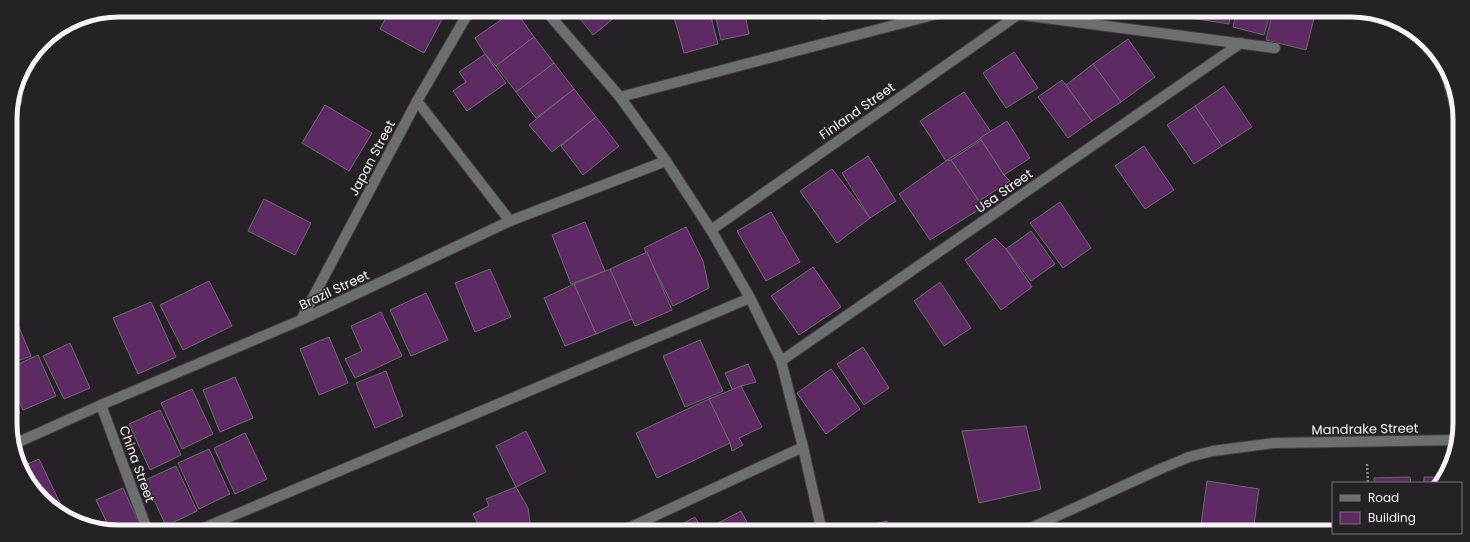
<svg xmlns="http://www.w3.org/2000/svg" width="1470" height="542" viewBox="0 0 1470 542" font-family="Poppins,sans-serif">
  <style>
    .building { fill: #5e2a64; stroke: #6f6970 }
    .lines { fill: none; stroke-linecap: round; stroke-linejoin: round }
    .minor-casing { stroke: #433e44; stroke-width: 12 }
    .path { stroke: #89848a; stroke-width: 2.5; stroke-dasharray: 2 2; stroke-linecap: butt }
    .minor { stroke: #6c6e72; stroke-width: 10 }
    .labels { text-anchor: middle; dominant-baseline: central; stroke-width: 3; stroke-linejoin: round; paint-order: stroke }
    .street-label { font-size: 13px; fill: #f6f2f6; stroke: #262127 }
    .rim { fill: none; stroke: #f6f2f6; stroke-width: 5 }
  </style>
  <rect width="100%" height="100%" fill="#262127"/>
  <g class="building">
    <path d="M119,10h5l1,2 -53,15 -2,-4 7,-5z"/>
    <path d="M390,10h57l-23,43 -44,-24z"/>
    <path d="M515,10l19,27 -38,29 -11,-12 -10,-16z"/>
    <path d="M573,10h51l-31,25z"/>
    <path d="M672,10h37l9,34 -34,9z"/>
    <path d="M714,10h30l5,24 -28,6z"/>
    <path d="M820,10h35l1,3 -34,7z"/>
    <path d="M1156,10h36l-1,8 -35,-5z"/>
    <path d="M1192,10h39l-2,14 -38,-6z"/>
    <path d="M1237,10h34l-7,25 -31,-8z"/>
    <path d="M1273,10h43l-10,40 -40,-10z"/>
    <path d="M534,37l20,26 -38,29 -20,-26z"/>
    <path d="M1128,39l27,38 -34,25 -28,-38z"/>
    <path d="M1014,52l24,36 -32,20 -23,-35z"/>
    <path d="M485,54l21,29 -39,28 -14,-20 13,-9 -7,-10z"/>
    <path d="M554,63l20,26 -38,29 -20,-26z"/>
    <path d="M1093,64l28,38 -29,19 -26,-36z"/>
    <path d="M1062,80l30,41 -24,17 -30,-41z"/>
    <path d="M1224,86l28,41 -30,19 -27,-40z"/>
    <path d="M574,89l22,28 -44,35 -23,-27z"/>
    <path d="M964,92l27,40 -45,29 -26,-40z"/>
    <path d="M325,105l47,28 -23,38 -47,-28z"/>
    <path d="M1195,106l27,40 -28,18 -27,-39z"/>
    <path d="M596,117l23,29 -36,29 -22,-29z"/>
    <path d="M1007,121l23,37 -26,17 -24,-37z"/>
    <path d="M981,140l23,35 6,6 -31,20 -28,-41z"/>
    <path d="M1144,146l30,44 -29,19 -30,-43z"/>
    <path d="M868,156l28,45 -26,17 -28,-45z"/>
    <path d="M951,160l32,47 -53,33 -31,-46 47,-33z"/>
    <path d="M832,169l38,49 -33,25 -37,-52z"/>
    <path d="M264,199l47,24 -16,32 -47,-24z"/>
    <path d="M1060,202l31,46 -28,20 -33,-45z"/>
    <path d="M771,212l29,50 -34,19 -29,-50z"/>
    <path d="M585,222l20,49 -34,13 -19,-49z"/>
    <path d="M686,227l17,34 6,27 -36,18 -29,-58z"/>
    <path d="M1031,231l24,33 -24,17 -25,-32z"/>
    <path d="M995,238l11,11 26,38 -31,23 -36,-50z"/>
    <path d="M647,252l25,58 -37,16 -25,-57z"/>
    <path d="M813,267l28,40 -42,28 -28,-39z"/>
    <path d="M490,269l21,48 -36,15 -20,-49z"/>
    <path d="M610,269l22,50 -36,15 -22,-50z"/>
    <path d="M209,281l23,45 -49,24 -23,-45z"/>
    <path d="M940,282l31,46 -27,18 -30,-45z"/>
    <path d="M574,284l22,50 -31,12 -21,-48z"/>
    <path d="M426,293l22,47 -37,16 -21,-46z"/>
    <path d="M151,302l25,55 -38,17 -25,-56z"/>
    <path d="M11,308l20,48 -19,7z"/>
    <path d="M381,312l21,44 -47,22 -10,-19 17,-8 -11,-25z"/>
    <path d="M329,337l19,46 -29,12 -19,-46z"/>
    <path d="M700,340l23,51 -38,16 -22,-51z"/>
    <path d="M70,343l20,45 -26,11 -21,-43z"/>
    <path d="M863,347l26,41 -25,17 -27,-41z"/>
    <path d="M38,355l18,41 -33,14 -11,-24v-19z"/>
    <path d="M748,364l8,18 -15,4 -8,5 -8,-18z"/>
    <path d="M831,369l29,40 -34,25 -29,-41z"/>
    <path d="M386,371l17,45 -28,12 -19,-45z"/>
    <path d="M235,377l18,41 -33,14 -17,-42z"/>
    <path d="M741,386l21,41 -23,11 4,7 -11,6 -2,-8 -21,-44z"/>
    <path d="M192,389l21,45 -31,15 -21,-46z"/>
    <path d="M12,397l8,16 -8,4z"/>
    <path d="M709,399l21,44 -73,35 -21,-45z"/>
    <path d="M160,410l21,45 -31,15 -21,-46z"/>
    <path d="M1026,426l15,63 -62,14 -17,-72z"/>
    <path d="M526,431l20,41 -30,15 -20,-41z"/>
    <path d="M245,433l22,46 -32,15 -21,-46z"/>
    <path d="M209,449l21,45 -31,15 -21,-46z"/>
    <path d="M39,459l21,44 -7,3 -16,-11 -14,-29z"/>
    <path d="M176,466l21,45 -31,15 -21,-46z"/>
    <path d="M1410,477l1,6h-37v-5z"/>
    <path d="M1424,477h17l-5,6h-12z"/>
    <path d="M1207,481l52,8 -6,43h-53z"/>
    <path d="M516,487l12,21 3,21 -6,3h-43l-9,-18 16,-8 -3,-7z"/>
    <path d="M123,488l20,44 -32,-1 -15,-31z"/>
    <path d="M741,511l11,21h-68l-4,-7 15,-8 8,14z"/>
    <path d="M887,521l3,11h-48z"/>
    <path d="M431,523l5,9h-25z"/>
  </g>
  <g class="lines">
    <defs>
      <g id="minor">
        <path d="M545,10l75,87 46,64 45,69 39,68 31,63 22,86 19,85"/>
        <path d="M984,10l291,38"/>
        <path d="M1447,77l12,44"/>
        <path d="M15,95l2,6"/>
        <path d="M620,97l332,-87"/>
        <path d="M417,101l93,120"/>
        <path d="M711,230l308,-216"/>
        <path d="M301,320l116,-219 53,-91"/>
        <path d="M781,361l460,-318"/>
        <path d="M101,405l47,127"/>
        <path d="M12,445l89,-40 200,-85 209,-99 156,-60"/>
        <path d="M194,532l556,-234"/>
        <path d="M620,532l183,-85"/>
        <path d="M1022,532l136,-62 31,-13 24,-6 61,-8 183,-3"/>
      </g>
    </defs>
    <use href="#minor" class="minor-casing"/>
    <path class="path" d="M1367,464l1,19"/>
    <use href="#minor" class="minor"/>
  </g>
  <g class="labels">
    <g class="street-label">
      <text transform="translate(857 111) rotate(-35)">Finland Street</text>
      <text transform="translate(372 158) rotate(-62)">Japan Street</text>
      <text transform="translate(1004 191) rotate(-35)">Usa Street</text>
      <text transform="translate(334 290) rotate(-25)">Brazil Street</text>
      <text transform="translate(1365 429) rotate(-1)">Mandrake Street</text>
      <text transform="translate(137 464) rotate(70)">China Street</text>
    </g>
  </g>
  <path d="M0 0H1470V542H0ZM119 17H1351A102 102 0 0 1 1453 119V423A102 102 0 0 1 1351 525H119A102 102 0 0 1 17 423V119A102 102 0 0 1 119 17Z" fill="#262127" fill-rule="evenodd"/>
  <path class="rim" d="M119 17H1351A102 102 0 0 1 1453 119V423A102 102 0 0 1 1351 525H119A102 102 0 0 1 17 423V119A102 102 0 0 1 119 17Z"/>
  <rect x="1332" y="482" width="130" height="52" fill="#262127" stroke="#79757a"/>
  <rect x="1340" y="495" width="20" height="6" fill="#6c6e72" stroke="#79757a"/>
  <text x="1368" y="502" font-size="12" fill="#f6f2f6">Road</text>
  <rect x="1340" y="512" width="20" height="12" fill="#5e2a64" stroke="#79757a"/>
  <text x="1368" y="522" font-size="12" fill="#f6f2f6">Building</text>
</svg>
